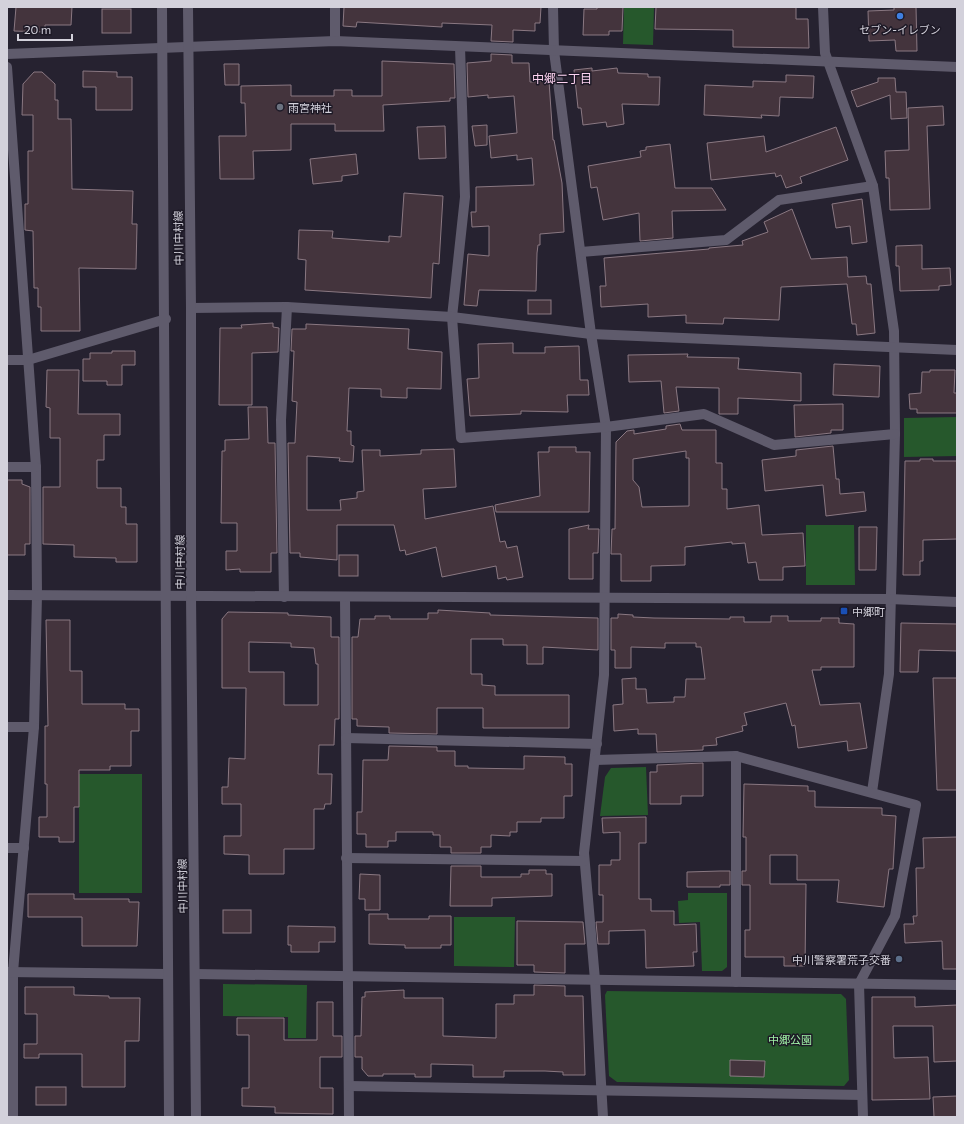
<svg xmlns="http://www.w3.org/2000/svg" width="964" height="1124" viewBox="0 0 964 1124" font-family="Commissioner,'Noto Sans JP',sans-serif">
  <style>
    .green { fill: #26582c }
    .building { fill: #44343d; stroke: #8a7882; fill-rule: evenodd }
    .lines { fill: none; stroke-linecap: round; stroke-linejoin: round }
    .minor { stroke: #5f5b6c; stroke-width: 10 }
    .tertiary { stroke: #5f5b6c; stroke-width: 10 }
    .secondary { stroke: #5f5b6c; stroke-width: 10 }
    .shop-dot { fill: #3f7fe0; stroke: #1d1926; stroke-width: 1.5 }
    .worship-dot { fill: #6b7280; stroke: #1d1926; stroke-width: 1.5 }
    .transit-dot { fill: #1a4fb4; stroke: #1d1926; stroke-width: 1.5 }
    .service-dot { fill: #5c6f8a; stroke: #1d1926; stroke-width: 1.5 }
    .labels { text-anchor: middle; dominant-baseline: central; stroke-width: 3; stroke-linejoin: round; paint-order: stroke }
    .poi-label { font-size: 11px; fill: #d3d1db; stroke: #1d1926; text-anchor: start }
    .street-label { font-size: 11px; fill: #d3d1db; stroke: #1d1926 }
    .park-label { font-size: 11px; fill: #9ff0a5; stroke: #1d1926 }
    .neighbourhood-label { font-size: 12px; fill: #fcd2f0; stroke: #1d1926 }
  </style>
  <rect width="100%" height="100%" fill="#262230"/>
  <g class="green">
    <path d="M624,7h30l-1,38 -30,-1z"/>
    <path d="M957,417v39l-53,1v-39z"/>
    <path d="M806,525h48l1,60h-49z"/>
    <path d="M646,767l2,48 -48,1 5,-39 6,-9z"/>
    <rect x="79" y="774" width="63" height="119"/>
    <path d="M688,893h39v74l-5,4h-20l-2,-49 -21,1 -1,-22 10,-1z"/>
    <path d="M454,917h61l-1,50 -60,-1z"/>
    <path d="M223,984l84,1 -1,53h-18v-21l-65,-1z"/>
    <path d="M607,991l234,3 5,5 3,81 -5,6 -227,-4 -8,-6 -4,-81z"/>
  </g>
  <g class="building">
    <path d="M16,7h56l-1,18h-26v7l-31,-1z"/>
    <path d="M344,7h197l-1,16h-5v8l-22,-1v12l-22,-1 1,-16 -50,-2v4l-85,-5 -1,5 -13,-1z"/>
    <path d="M597,7h26l-1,24h-13v4h-26l1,-26h13z"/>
    <path d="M656,7h140v12h12l1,29 -76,-1v-17l-78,-1z"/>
    <path d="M894,7h22l1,44h-21l-1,-11 -26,1 -1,-30 26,-1z"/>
    <rect x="102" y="9" width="29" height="24"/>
    <path d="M491,54l21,1v8h17l1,19 19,-1 4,59h1l8,43 2,49 -24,2v11h-2l-1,8 -1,38 -57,-1 -2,16 -13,-1 4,-51 21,2v-30l-17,1 -1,-15h5v-25l58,-2 -2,-27 -15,2v-5l-26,3 -2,-22 28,-3 -3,-37 -26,2v-3l-20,2 -1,-34 24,-2z"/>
    <path d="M382,61l72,3 1,34h-5v3l-67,4 1,26h-49v-7h-44v26l-38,1 1,28h-34l-1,-43h27l-1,-33h-4v-17l50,-1v11h43v-6h18v6h30z"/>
    <path d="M224,64h15v21h-14z"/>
    <path d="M592,68v3l25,-3 1,5 30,1v3h12l-1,28 -37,-1 2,20 -17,3 -1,-5 -23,3 -2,-17h-3l-4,-38z"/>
    <path d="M83,71l34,1v5h15v33h-36v-23h-13z"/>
    <path d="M34,72h8l13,12v16h3v19h13l1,70 61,2 -1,33h5l-1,45 -57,-1 1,63h-39v-24h-3v-19h-4l-1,-57 -8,-1v-26h3v-53h5v-36h-11l1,-31z"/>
    <path d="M786,75l28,1 -1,22 -33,-1 -1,19 -18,-1 1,3 -58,-3 1,-30 48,2v-6l33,1z"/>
    <path d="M878,78h17l1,14h10l1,26 -16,1 -1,-24 -33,12 -6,-16 27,-9z"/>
    <path d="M943,106l1,19 -17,1 3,83 -40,1 -1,-32h-3l-1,-27 24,-1 -1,-42z"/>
    <path d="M487,125v20l-12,1 -3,-20z"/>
    <path d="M445,126l1,32 -27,1 -2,-32z"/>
    <path d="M836,127l12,33 -48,17 2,6 -16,5 -5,-13 -5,2 -1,-4 -64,7 -4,-37 57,-7 2,16z"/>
    <path d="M670,144l5,44h37l14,22 -54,1 1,27 -33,3 -1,-28 -36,7 -6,-33 -6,1 -3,-22 53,-9 -1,-6 6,-1v-3z"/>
    <path d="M356,154l2,20 -16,2v5l-29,3 -3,-25z"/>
    <path d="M404,193l39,3 -4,68 -6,-1 -2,35 -126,-8 1,-30 -8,-1 1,-29 34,1 -1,7 57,4v-6l12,1z"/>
    <path d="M862,199l5,43 -15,2 -2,-18 -14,2 -4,-24z"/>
    <path d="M792,209l19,50 36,-2 1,20 18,-1 1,8h4l4,49 -18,2 -1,-11h-4l-5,-40 -66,3 -2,33 -55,-2 -1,6 -37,-1v-8l-38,2v-13l-47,3 -1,-21h6l-2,-28 105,-9v-1l34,-3 -1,-4 26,-9 -4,-10z"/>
    <path d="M922,245v24l28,-1 1,17 -12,1v4l-39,1 -1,-25h-3v-20z"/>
    <rect x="528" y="300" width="23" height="14"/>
    <path d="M273,323v4l6,1 -1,24 -26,1v52h-33l1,-77h22l-1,-3z"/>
    <path d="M306,324l103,5 -1,20 34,3 -1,37 -34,-1v10l-26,-1v-8l-32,-1 -2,43h4v14l3,1 -1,16 -14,-1 1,-3 -33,-2v54h34l-1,-10 17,-2v-6l7,-1 -2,-41h18v6l41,-2v-4l33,-1 2,38 -33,2 2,30 68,-13 7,36 5,-1 2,7 10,-2 6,31 -16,3 -1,-3 -8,2 -2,-13 -54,11 -6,-30 -30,8 -1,-5 -5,1 -6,-26h-57v35l-37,-3v-4h-10l-2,-110h7l2,-41 -5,-1 2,-50h-3l1,-22h14z"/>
    <path d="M513,343v10h32v-6l34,-1 1,34h8l1,15h-22l1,17 -47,-1v3l-51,2 -3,-37 12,-1 -1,-34z"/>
    <path d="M112,351h23v14h-13v20h-15v-4h-24v-22h7v-6h22z"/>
    <path d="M688,354l-1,3 52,1 -1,11 63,4v28l-63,-3v16h-19v-26l-43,-1 3,24 -15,2 -3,-32 -32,1 -1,-27z"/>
    <path d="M834,364l46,2 -1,31 -46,-2z"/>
    <path d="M47,370h32l-1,44h42v21h-16v25h-7v28h24v19h5v17h11v38h-21v-4l-42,-1v-12l-31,-1v-57h17v-49h-10v-30l-4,-1z"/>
    <path d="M930,370h25l-1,23h3v20h-40v-4h-7l-1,-15 12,-1 1,-21h8z"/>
    <path d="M843,404v26h-12v3l-36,4 -1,-32z"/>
    <path d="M248,407h19l1,36h7l2,110h-6v19h-31v-3l-14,1v-19h11v-28h-16l1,-72h3v-11l24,-1z"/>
    <path d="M680,424l2,6h34v33h6v26h5v20l32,-4 3,30 41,-2 2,33 -22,1v13h-24l-3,-18 -8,1 -3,-20 -13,1v-2l-47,5v18l-34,1v15h-30v-27h-10l1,-25h3l1,-87 11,-11 7,-1v4l32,-5v-3zM686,451v7h3v48l-47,1 -3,-20 -6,-7v-21z"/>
    <path d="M833,446l3,33h3l1,15 24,-2 2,19 -40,5 -3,-31 -58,6 -3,-31 34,-4v-6z"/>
    <path d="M549,447h27v5h14l-1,60h-93l-1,-7 45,-9 -2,-44h11z"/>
    <path d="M920,459h13v2h24v78l-34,1v21h-3v14h-17l2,-114h15z"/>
    <path d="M7,480h15v4l8,3v57h-5v11h-18z"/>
    <path d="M589,525l-1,4h11l-1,24h-5v26h-24v-50z"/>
    <path d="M859,527h18l-1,43h-17z"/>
    <rect x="339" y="555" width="19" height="21"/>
    <path d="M438,610l52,3v2l108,3v32l-55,-3v17h-16v-19h-24v-6h-32v35h11v11l13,1v9h74v33h-86v-20h-46v26l-48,-1v-6l-32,-1v-7h-5v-82h6l2,-18h15v-3h15v3h38v-6h10z"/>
    <path d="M228,612l60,1v2l43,2v20h8v82h-4l-1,26h-15l-1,29h14l-1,30h-6l-1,5h-10v40h-30v25h-35v-19l-25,-1v-18h17v-32h-19v-17h6l1,-29 16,1 1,-71h-24v-69zM249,642l42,1v4l23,1 2,16h2v41h-34v-33h-35z"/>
    <path d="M618,614l15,1v2l21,1 76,1v-2h14v5h27v-6h17v5h33v-3h18v5l15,1v43h-33v3h-9l8,35 40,-2 7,45 -19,3 -1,-10 -49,7 -3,-23 -3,1 -6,-23 -42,10 3,12 -5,1 1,5 -27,7 1,7 -14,1v4l-46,2 -1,-18h-18v-5l-24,2 -1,-26 10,-1 -1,-25 14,-1v11h10l1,14 27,-1v-5h11l1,-18h19l-4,-32h-5v-4h-31v5l-34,-1v21h-16v-18h-4v-32h7z"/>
    <path d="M46,620h24v51h12v33h43v5h14v22h-8v35h-21v4h-31v37h-5v35h-15v-5h-20v-20h8v-33h-2v-58h3z"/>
    <path d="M901,623l56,1v27l-38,-1 -1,22h-18z"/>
    <path d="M933,678h24v112h-20z"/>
    <path d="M389,746l48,1v4h18v15h13v2l56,1v-13l41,1v7h7v32h-8v22h-23v4h-24v10h-7v4l-19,-1v12h-10v6h-30v-6h-11v-12h-7v-3h-37v9h-8v6h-22v-13h-9v-22h5l1,-52h25z"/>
    <path d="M703,763v33h-22v8h-31v-32h7v-7z"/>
    <path d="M744,784l64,2v5h7v16l67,1v7l14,1 -3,53h-4l-5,38 -47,-5 2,-22h-42v-25h-27v29h36l-1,82h-21v-9h-39v-27h5v-45h-8v-14h4v-34h-3z"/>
    <path d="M646,817v26h-7v56h12v12h23v14l22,-1 1,28h-4l1,14 -48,2 -1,-38 -36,1v13h-11l-2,-22h7v-27h-4v-30h12v-5h9v-28l-17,1 -1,-15z"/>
    <path d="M957,837v132h-14l-1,-28 -37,2 -1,-19h10l-1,-8h4l-1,-48h8l-1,-30z"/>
    <path d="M451,866h30v11h40v-3h8v-4h17v4h6v22l-60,2v8h-42z"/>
    <path d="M720,871h10v14h-10v2h-33v-15z"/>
    <path d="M360,874l20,1v35h-15v-11h-6z"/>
    <path d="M28,894h46v5h55v3h10l-2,44h-55v-29h-54z"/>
    <rect x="223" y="910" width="28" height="23"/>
    <path d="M369,914h19v5h41v-3h22v29h-10v3h-36v-3l-36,-1z"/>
    <path d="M517,921l66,1 2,22h-20v29l-31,-1v-7h-17z"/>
    <path d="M288,926l47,1v15h-16v10h-28v-7h-3z"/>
    <path d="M534,985l31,1v10h18l2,79h-22v-3l-18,-1h-41v6h-31v-12l-42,-1v13h-16v-3h-32v2h-15l-6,-7v-12h-7v-21h6l1,-39h3v-5l39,-2v8h39v38l53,2v-34h18v-9h20z"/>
    <path d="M25,987h49v8l35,1v2h31l-1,43h-14v46h-43v-33h-43v4h-15v-14h13v-30h-12z"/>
    <path d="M872,997h43v10l42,-2v56l-23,1 -1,-36h-40l1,32 34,-1 2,42 -58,1z"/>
    <path d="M317,1002h16v34h9v21h-22v31h13v26l-58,-1v-6l-33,-1v-18h7v-53h-12v-17h47v22h33z"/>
    <path d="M730,1060l35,1 -1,16 -34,-1z"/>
    <rect x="36" y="1087" width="30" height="18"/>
    <path d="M957,1096v21h-23l-1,-20z"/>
  </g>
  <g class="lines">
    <g class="minor">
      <path d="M335,7v34"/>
      <path d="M553,7l1,44 37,283 15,93 -2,248 -20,178 11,127 8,137"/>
      <path d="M823,7l2,46 48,133 21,145 1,103 -6,240 -17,118"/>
      <path d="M460,47l5,150 -13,120 9,121 145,-11 98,-13 70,31 121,-11"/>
      <path d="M7,54l328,-13 622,26"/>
      <path d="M7,67l29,400 1,128 -3,132 -21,245v145"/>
      <path d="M581,252l145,-12 53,-40 94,-14"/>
      <path d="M191,308l96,-1 165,10 139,17 366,16"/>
      <path d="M7,360h21l138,-41"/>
      <path d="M7,467h29"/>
      <path d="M284,597l-3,-177 6,-113"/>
      <path d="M345,597l4,520"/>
      <path d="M7,727h27"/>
      <path d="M346,738l251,6"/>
      <path d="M595,760l141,-4 180,49 -21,111 -36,68 4,133"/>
      <path d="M7,848h17"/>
      <path d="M346,858l238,3"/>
      <path d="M7,972l160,2"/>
      <path d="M195,974l762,11"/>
      <path d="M736,982v-226"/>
      <path d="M349,1086l513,9"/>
    </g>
    <path class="tertiary" d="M7,595l883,4 67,3"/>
    <g class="secondary">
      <path d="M162,7l7,1110"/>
      <path d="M188,7l3,301v288l5,521"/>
    </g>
  </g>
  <circle class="shop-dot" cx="900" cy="16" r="4"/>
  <circle class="worship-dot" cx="280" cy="107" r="4"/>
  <rect class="transit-dot" x="840" y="607" width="8" height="8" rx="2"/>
  <circle class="service-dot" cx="899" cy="959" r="4"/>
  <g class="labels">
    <g class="poi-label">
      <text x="900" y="29" text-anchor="middle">セブン-イレブン</text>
      <text x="288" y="107">雨宮神社</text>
      <text x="852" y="611">中郷町</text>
      <text x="891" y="959" text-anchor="end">中川警察署荒子交番</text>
    </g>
    <g class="street-label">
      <text transform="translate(178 238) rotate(-91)">中川中村線</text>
      <text transform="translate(179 562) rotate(-90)">中川中村線</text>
      <text transform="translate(182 886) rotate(-91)">中川中村線</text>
    </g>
    <g class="park-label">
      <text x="790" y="1039">中郷公園</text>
    </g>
    <g class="neighbourhood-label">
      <text x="562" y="78">中郷二丁目</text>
    </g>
  </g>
  <rect width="964" height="1124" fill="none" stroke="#d3d1db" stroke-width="16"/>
  <path d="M18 34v6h54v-6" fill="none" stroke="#d3d1db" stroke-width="2"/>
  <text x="24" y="34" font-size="12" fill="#d3d1db" stroke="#1d1926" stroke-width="3" paint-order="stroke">20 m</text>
</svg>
